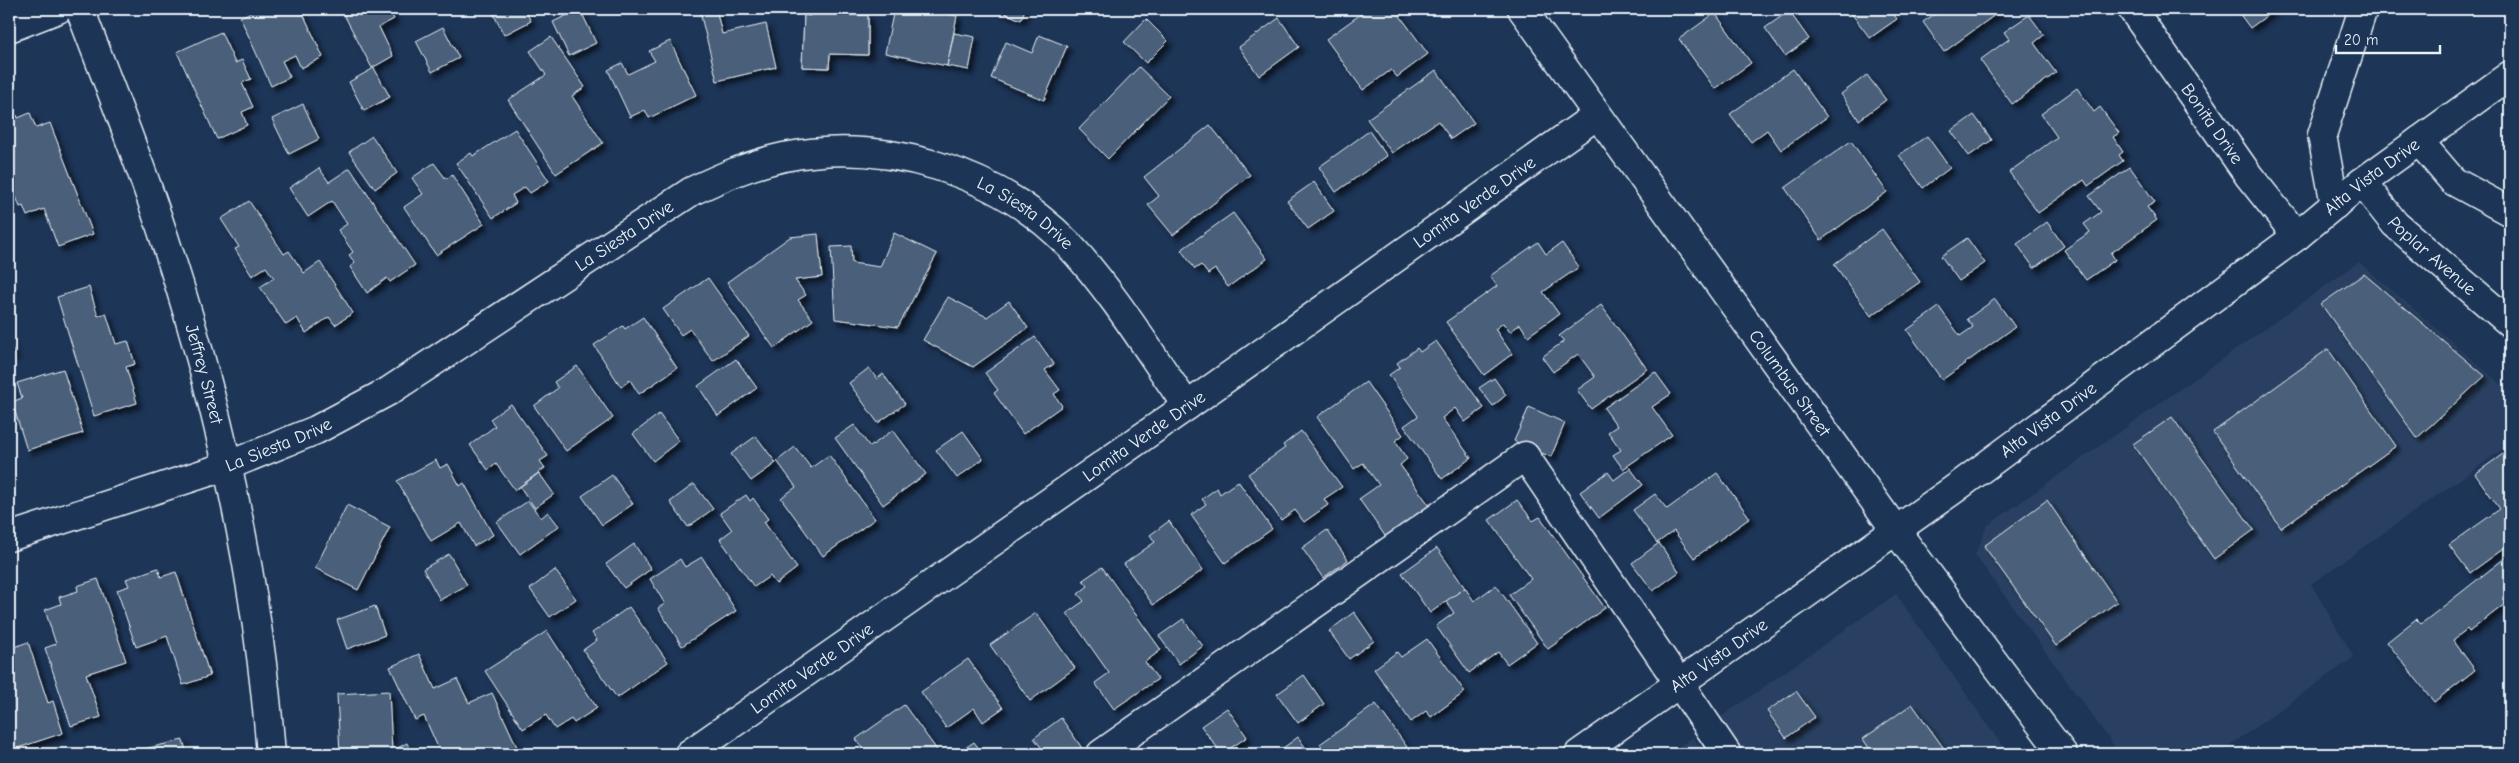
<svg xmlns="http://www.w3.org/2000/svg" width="2519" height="763" viewBox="0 0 2519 763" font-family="'Comic Neue',sans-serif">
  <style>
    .built { fill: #2a4162 }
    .building { fill: #495e7a; stroke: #e8f1f8; filter: url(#shadow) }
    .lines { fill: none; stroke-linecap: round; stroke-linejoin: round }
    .minor-casing { stroke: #e8f1f8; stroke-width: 31 }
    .major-casing { stroke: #e8f1f8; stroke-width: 31 }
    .minor { stroke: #1d3557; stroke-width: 28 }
    .major { stroke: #1d3557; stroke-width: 28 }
    .labels { text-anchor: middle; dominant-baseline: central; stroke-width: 4.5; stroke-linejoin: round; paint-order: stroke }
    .street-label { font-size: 18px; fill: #e8f1f8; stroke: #1d3557 }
  </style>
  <defs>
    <filter id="shadow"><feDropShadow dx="4.5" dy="4.5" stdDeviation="2.5" flood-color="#0009"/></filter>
  </defs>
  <rect width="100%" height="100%" fill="#1d3557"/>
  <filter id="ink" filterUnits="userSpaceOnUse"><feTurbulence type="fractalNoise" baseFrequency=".02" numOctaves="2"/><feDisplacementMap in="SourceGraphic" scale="10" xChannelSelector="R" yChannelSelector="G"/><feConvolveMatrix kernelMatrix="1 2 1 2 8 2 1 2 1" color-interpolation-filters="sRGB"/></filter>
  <g filter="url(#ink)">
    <g class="built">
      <path d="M2359,262l151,130v52l-199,140 43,73 -136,97h-98l-145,-199 12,-29z"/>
      <path d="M1896,594l112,160h-265l-25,-35z"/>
      <path d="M1693,737l12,17h-37z"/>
    </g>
    <g class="building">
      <path d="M258,9h43l22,48 -22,11 -6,-13 -13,6 8,16 -19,9 -31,-69z"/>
      <path d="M341,9h48l5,10 -15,8 14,29 -21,12z"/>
      <path d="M491,9h33l7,12 -27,14z"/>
      <path d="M580,9l16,34 -27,13 -16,-34z"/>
      <path d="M716,9l6,25 44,-10 10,43 -59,14 -17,-69z"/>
      <path d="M810,9h34v6h24v40l-38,-1 -1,14 -27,-1 2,-52 6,1z"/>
      <path d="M810,9h34v6h24v40l-38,-1 -1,14 -27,-1 2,-52 6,1z"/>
      <path d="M894,9h31l32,7 -10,50 -62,-13z"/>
      <path d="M996,9h29l-4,11z"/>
      <path d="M1368,9h27l33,45 -31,23 -6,-7 -28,20 -37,-51z"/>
      <path d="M1856,9h34l7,10 -27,19 -19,-25z"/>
      <path d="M1942,9h61l-59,43 -21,-30z"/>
      <path d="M2236,9h40l-26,19z"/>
      <path d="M1789,11l20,28 -24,17 -20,-28z"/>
      <path d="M1715,13l36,50 -36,26 -36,-50z"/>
      <path d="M2029,15l15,20 -10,8 22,30 -44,31 -32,-44 29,-21 -5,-7z"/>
      <path d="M1279,18l20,29 -40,29 -20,-29z"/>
      <path d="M1146,19l22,22 -22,22 -22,-21z"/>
      <path d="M443,27l16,31 -27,14 -16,-31z"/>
      <path d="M221,32l14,31 7,-3 9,19 -9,4 11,24 -11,5 5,13 -30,14 -40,-87z"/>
      <path d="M954,33l21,4 -6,33 -22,-4z"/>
      <path d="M1039,35l28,11 -23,54 -53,-22 15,-36 26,11z"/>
      <path d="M551,37l34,50 -13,9 31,47 -47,31 -48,-74 38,-25 -16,-24z"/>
      <path d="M670,41l26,54 -47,23 -4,-8 -15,7 -22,-47 14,-7 6,11 27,-13 -6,-10z"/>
      <path d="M1139,67l30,29 -61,63 -29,-30z"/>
      <path d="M374,68l16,29 -26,14 -15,-29z"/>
      <path d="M1793,69l34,48 -46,33 -14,-20 -16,12 -21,-28z"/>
      <path d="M1436,70l38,53 -23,16 -13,-18 -46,32 -25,-34z"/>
      <path d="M1867,75l19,25 -27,20 -18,-26z"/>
      <path d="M2077,88l17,24 6,-5 19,26 -6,4 10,15 -4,3 4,6 -35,25 -4,-6 -46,33 -29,-41 48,-35 -16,-23z"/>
      <path d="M303,104l16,35 -30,15 -17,-35z"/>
      <path d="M30,113l6,15 14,-5 43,111 -35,13 -14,-38 -17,7 -4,-10 -3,1 -11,-28v-61l8,-3 1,3z"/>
      <path d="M1974,115l18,25 -23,16 -18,-25z"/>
      <path d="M1210,125l40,50 -77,60 -25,-30 11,-9 -15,-19z"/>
      <path d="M515,129l34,52 -19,12 -5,-6 -13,8 4,8 -23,15 -37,-55 15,-10 2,3z"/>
      <path d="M1369,131l18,25 -51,36 -17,-25z"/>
      <path d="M372,136l25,37 -22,16 -26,-37z"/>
      <path d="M1927,136l23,32 -27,20 -24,-33z"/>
      <path d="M1851,141l36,51 -66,48 -36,-52z"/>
      <path d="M434,163l12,16 6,-4 32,49 -48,31 -32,-48 19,-13 -11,-16z"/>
      <path d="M2130,167l25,35 -8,5 10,13 -46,33 4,7 -29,20 -22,-30 26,-18 -6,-8 17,-12 -12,-16z"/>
      <path d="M319,168l10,14 21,-14 65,97 -25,17 -3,-4 -20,15 -17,-26 5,-4 -6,-8 4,-3 -15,-22 9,-6 -15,-23 -24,16 -19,-29z"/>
      <path d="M1314,182l20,29 -26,18 -21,-28z"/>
      <path d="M249,201l35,53 5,-3 15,22 16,-11 33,51 -18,12 -6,-8 -23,16 -9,-15 -11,7 -26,-38 14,-9 -8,-11 -14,9 -17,-27 4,-2 -18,-28z"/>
      <path d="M1233,213l34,46 -39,28 -13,-18 -7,5 -7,-9 -6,4 -14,-19z"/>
      <path d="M2047,222l17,24 -30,22 -17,-24z"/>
      <path d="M1882,229l38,53 -49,34 -37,-52z"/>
      <path d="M894,233l43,21 -39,73 -63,-8 -4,-72 20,-1 1,17 28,4z"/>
      <path d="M818,234l4,43 -27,3 11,15 -8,5 15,20 -39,28 -47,-66 63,-45z"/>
      <path d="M1967,238l18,25 -26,18 -18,-25z"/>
      <path d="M1538,242l8,12 16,-11 17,24 -36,25 16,22 -31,22 -8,-12 -10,8 -7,-9 -8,6 17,25 -28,21 -38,-53 51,-36 -7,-10z"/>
      <path d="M2364,274l121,102 -68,62 -96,-134z"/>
      <path d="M708,278l41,58 -36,25 -23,-32 -9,6 -18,-26z"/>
      <path d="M89,287l9,29 8,-3 10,31 12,-3 7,23 -9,3 11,36 -43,13 -37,-119z"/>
      <path d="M948,297l39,20 22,-16 19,27 -55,39 -50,-27z"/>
      <path d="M1995,299l20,28 -73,53 -35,-50 32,-23 21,29 13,-9 -6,-8z"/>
      <path d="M1601,305l46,64 -56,40 -14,-19 18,-13 -17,-23 -25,18 -11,-15 22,-16 -5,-5z"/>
      <path d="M643,317l34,51 -38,26 -9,-14 -9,7 -27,-42 29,-19 2,3z"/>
      <path d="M9,337l5,18 -5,2z"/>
      <path d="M1035,337l19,27 -9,6 15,20 -6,4 8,12 -39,28 -29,-41 4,-3 -13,-17z"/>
      <path d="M1436,341l48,67 -19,14 -10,-14 -13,10 29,40 -29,21 -38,-53 14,-10 -29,-41 11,-8 -3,-4 20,-15 3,4z"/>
      <path d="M2328,349l68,97 -115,82 -68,-96z"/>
      <path d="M736,359l21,29 -39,28 -20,-30z"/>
      <path d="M577,366l36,52 -47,33 -32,-45 24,-18 -4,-6z"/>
      <path d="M869,368l8,11 6,-5 22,30 -27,19 -29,-40z"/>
      <path d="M63,369l20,64 -56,17 -15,-48 10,-4 -5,-15z"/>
      <path d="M1655,372l16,22 -19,13 20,28 -49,34 -10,-14 8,-5 -13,-18 9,-6 -13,-18z"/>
      <path d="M1494,378l12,17 -13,11 -14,-18z"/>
      <path d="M1366,382l37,53 -8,6 12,18 -7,6 32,44 -44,31 -29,-41 20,-14 -16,-22 -9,6 -37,-52z"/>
      <path d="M511,404l37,52 -8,5 5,7 -30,22 -19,-26 -8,6 -18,-25 25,-19 -5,-7z"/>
      <path d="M1529,407l36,16 -14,34 -37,-16z"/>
      <path d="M659,414l20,27 -26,20 -20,-27z"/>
      <path d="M2172,417l82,113 -40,29 -81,-115z"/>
      <path d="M854,425l16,22 23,-17 33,44 -43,31 -48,-67z"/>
      <path d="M963,431l20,28 -26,19 -21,-28z"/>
      <path d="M1301,431l41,56 -18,12 4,6 -24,17 -9,-12 -14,10 -33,-46 37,-26 -2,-3z"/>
      <path d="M756,436l20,27 -25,18 -20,-27z"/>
      <path d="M795,447l16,21 18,-13 46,64 -52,37 -42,-58 15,-11 -19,-26z"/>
      <path d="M2510,449v95l-40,29 -21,-28 51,-36 -25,-35z"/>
      <path d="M436,460l4,8 8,-4 12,22 4,-3 29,52 -19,11 -13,-23 -30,18 -34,-60z"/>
      <path d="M1630,468l13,17 -44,33 -19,-26 28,-20 6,8z"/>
      <path d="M539,473l15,21 -19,14 -15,-21z"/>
      <path d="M1717,473l33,45 -56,40 -20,-27 -17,12 -24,-33 22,-16 12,15z"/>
      <path d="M612,475l21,29 -31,21 -20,-29z"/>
      <path d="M1238,481l34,48 -47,34 -34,-48 15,-11 -4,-5 15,-11 3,6z"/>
      <path d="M694,484l19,25 -25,18 -18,-25z"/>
      <path d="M746,495l4,6 3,-3 15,21 -4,3 33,46 -21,16 -6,-8 -16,11 -34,-48 12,-9 -12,-17z"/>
      <path d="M1517,500l16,21 7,-4 65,91 -57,41 -39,-54 22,-16 -42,-59z"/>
      <path d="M2047,500l70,102 -61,44 -72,-100z"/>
      <path d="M528,501l13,17 7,-6 11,14 -39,28 -23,-32z"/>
      <path d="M347,505l43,22 -32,63 -43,-22z"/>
      <path d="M1169,521l34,49 -50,35 -29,-41 31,-22 -5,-7z"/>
      <path d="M1327,530l21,30 -25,18 -21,-30z"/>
      <path d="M1659,543l20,29 -26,19 -21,-28z"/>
      <path d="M634,544l17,25 -27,19 -18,-24z"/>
      <path d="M1437,548l28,40 -35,25 -28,-40z"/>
      <path d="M449,554l18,31 -27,15 -17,-31z"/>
      <path d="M2510,554v46l-41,32 -2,-3 -14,11 22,30 -41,32 -47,-60 29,-23 5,5z"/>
      <path d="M702,557l34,54 -54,35 -24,-38 7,-4 -15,-25 30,-20 5,8z"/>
      <path d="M1102,567l59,83 -16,12 13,17 -44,30 -19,-26 14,-10 -42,-60 17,-12 -6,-7 10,-8 -5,-6z"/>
      <path d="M158,568l3,9 15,-5 34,104 -27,9 -16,-49 -31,11 -19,-57 12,-4 -3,-7z"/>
      <path d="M555,570l21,29 -26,18 -20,-28z"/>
      <path d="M98,579l28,82 -40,13 15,43 -30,9 -26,-78 11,-4 -11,-34 16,-6 -2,-7 19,-6 -1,-5z"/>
      <path d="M1496,585l41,58 -30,21 -9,-12 -29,21 -33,-47 18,-13 -8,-12 19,-13 9,13z"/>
      <path d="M375,606l10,29 -38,14 -10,-29z"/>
      <path d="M629,607l39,55 -51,36 -34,-48 14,-10 -5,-7z"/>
      <path d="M1354,612l20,29 -25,18 -20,-28z"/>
      <path d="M1036,613l39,55 -45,33 -40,-56z"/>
      <path d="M1183,619l20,27 -24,18 -20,-28z"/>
      <path d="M547,631l50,77 -23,15 -3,-4 -16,10 -9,-14 -23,14 -38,-58z"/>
      <path d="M1427,639l38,53 -34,25 -5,-6 -15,11 -37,-53 23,-17 4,5z"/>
      <path d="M28,642l20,61 5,-2 10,32 -54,18v-102z"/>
      <path d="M419,654l16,35 22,-10 12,24 23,-10 26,56 -11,5h-66l-17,-38 -9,4 -25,-53z"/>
      <path d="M968,659l35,49 -20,14 -9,-14 -28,20 -25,-36z"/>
      <path d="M1304,675l20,29 -26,19 -21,-29z"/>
      <path d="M389,691l3,60 15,-8 5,11h-72l-3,-60z"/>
      <path d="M1796,691l19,26 -29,21 -19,-27z"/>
      <path d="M1376,704l31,43 -10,7h-70l-7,-10z"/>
      <path d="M1912,704l36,50h-75l-10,-15z"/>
      <path d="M904,705l36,49h-73l-11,-15z"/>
      <path d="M1227,708l20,29 -25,17 -21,-28z"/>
      <path d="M1061,718l21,30 -9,6h-27l-12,-16z"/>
      <path d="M1298,737l12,17h-35z"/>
      <path d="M183,740l4,14h-52v-3z"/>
      <path d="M974,742l9,12h-27z"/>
      <path d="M423,749l2,5h-12z"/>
      <path d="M1785,749l50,5h-50z"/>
    </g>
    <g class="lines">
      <defs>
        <g id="minor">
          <path id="s1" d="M80,9c24,64 50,128 72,192 61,178 105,366 119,553"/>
          <path id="s2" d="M2132,9l117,167 48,60"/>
          <path d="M9,28l49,-19"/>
          <path d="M2419,141l34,40 57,31"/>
          <path id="s3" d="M2362,182l33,42 115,99"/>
          <path d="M2335,205l-13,-70 41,-126"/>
          <path id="s4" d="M9,537l218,-71 89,-36 73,-39 303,-200c30,-14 59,-27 92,-34 99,-20 214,14 285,88 45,48 80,107 118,161"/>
          <path id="s5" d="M689,754l498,-348 410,-291"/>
          <path d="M1101,754l424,-298 202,298"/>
          <path id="s6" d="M1579,754l374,-264 344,-254 65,-54 148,-107"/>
        </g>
        <g id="major">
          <path id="s7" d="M1522,9l374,522 167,223"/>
        </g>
      </defs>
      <use href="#minor" class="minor-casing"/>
      <use href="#major" class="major-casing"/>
      <use href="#minor" class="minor"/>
      <use href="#major" class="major"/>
    </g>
  </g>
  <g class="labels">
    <g class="street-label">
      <text stroke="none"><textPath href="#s2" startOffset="140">Bonita Drive</textPath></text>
      <text stroke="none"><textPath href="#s6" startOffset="981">Alta Vista Drive</textPath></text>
      <text stroke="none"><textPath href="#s5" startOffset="960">Lomita Verde Drive</textPath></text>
      <text stroke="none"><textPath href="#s4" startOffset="1125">La Siesta Drive</textPath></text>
      <text stroke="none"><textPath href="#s4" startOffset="690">La Siesta Drive</textPath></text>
      <text stroke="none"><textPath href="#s3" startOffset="102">Poplar Avenue</textPath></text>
      <text stroke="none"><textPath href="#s1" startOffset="386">Jeffrey Street</textPath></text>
      <text stroke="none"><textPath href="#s7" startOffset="460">Columbus Street</textPath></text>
      <text stroke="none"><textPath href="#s6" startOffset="576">Alta Vista Drive</textPath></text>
      <text stroke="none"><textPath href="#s5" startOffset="555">Lomita Verde Drive</textPath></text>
      <text stroke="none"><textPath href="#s4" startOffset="285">La Siesta Drive</textPath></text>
      <text stroke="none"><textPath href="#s6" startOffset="171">Alta Vista Drive</textPath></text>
      <text stroke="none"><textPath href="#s5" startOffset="150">Lomita Verde Drive</textPath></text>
    </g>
  </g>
  <rect width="2519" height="763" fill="none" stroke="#1d3557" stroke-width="30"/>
  <rect x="15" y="15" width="2489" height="733" fill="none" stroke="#e8f1f8" stroke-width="2" filter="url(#ink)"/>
  <path d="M2336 45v8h104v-8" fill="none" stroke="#e8f1f8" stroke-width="2.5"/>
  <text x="2344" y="45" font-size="15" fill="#e8f1f8" stroke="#1d3557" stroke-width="4" paint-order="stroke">20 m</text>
</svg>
